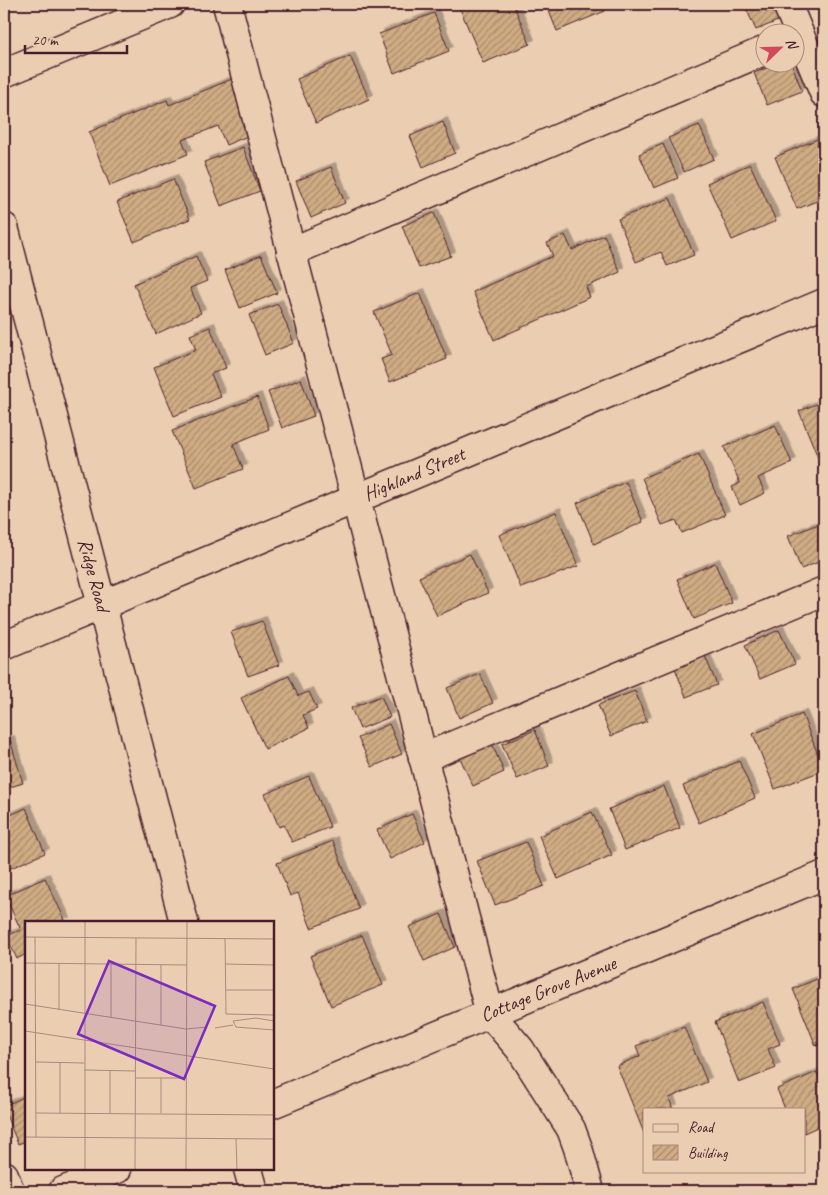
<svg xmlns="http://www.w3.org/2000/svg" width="828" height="1195" viewBox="0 0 828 1195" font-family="Caveat,sans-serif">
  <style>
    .building { fill: url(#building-hatch); stroke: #4a1f2b; filter: url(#shadow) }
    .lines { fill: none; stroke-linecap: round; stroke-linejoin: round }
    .minor-casing { stroke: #4a1f2b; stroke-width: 31 }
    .major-casing { stroke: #4a1f2b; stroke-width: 31 }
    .minor { stroke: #ebceb2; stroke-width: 28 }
    .major { stroke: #ebceb2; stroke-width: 28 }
    .labels { text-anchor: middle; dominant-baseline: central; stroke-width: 4; stroke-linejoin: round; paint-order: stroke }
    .street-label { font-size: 20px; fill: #4a1f2b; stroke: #ebceb2 }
    .inset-road { fill: none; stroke: #ab887c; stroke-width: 1 }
    .view { fill: #7b2cbf; fill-opacity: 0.15; stroke: #7b2cbf; stroke-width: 2.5 }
    .inset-edge { fill: none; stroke: #4a1f2b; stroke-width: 2.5 }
  </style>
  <defs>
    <pattern id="building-hatch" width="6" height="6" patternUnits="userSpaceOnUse" patternTransform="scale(1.25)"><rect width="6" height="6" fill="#cfac83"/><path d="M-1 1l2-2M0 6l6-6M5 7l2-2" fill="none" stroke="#aa8b6b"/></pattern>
    <filter id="shadow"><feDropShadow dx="4.5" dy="-4.5" stdDeviation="0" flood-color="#0004"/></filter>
  </defs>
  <rect width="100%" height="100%" fill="#ebceb2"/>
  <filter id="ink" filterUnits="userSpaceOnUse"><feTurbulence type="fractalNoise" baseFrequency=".02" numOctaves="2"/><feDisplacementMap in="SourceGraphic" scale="10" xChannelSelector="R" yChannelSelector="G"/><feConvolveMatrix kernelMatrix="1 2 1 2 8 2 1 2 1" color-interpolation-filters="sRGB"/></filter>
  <g filter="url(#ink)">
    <g class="building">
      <path d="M458,4h55l17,40 -47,19z"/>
      <path d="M546,4h56l3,7 -48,20z"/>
      <path d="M744,4h29l7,16 -24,10z"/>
      <path d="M434,13l15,38 -55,22 -15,-39z"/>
      <path d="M350,56l19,43 -53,24 -19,-44z"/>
      <path d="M782,62h9l11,29 -35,14 -13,-32z"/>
      <path d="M232,79l23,54 -29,12 -8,-19 -36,14 6,14 -78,32 -21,-54 78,-32 2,5z"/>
      <path d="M443,122l12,31 -32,14 -13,-31z"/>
      <path d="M699,125l15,34 -30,13 -16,-34z"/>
      <path d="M820,138l4,11v49l-27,11 -22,-52z"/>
      <path d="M663,144l15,34 -24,10 -15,-34z"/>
      <path d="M243,147l17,44 -39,15 -17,-44z"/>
      <path d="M750,164l26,57 -44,19 -25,-57z"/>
      <path d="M331,167l14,36 -34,15 -15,-37z"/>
      <path d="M173,179l17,40 -56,23 -17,-40z"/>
      <path d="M670,198l24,57 -27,11 -6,-14 -25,10 -18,-43z"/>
      <path d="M434,213l17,43 -32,12 -17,-42z"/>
      <path d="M565,235l7,15 32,-15 16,37 -34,15 4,10 -96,43 -21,-48 80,-36 -6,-13z"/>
      <path d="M261,255l16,38 -37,15 -15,-38z"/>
      <path d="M196,256l11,25 -17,7 11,25 -45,21 -22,-50z"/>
      <path d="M420,293l27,66 -57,23 -9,-23 11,-4 -18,-43z"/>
      <path d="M278,304l16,39 -29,12 -16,-40z"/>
      <path d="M210,327l16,41 -15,6 10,23 -47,19 -20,-49 42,-17 -6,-15z"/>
      <path d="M301,379l13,37 -32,12 -14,-36z"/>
      <path d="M257,397l12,32 -36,15 10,25 -47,19 -24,-57z"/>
      <path d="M824,401v56l-5,3 -20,-49z"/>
      <path d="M775,425l17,38 -34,15 7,15 -25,12 -8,-18 8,-4 -16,-36z"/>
      <path d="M699,454l26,61 -43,18 -6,-13 -14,5 -20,-47z"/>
      <path d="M626,482l17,40 -49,22 -17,-41z"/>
      <path d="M824,499v13l-4,-11z"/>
      <path d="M556,512l22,54 -57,22 -22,-53z"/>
      <path d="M821,523l3,9v28l-23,9 -13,-33z"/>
      <path d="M470,554l18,39 -51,23 -18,-39z"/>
      <path d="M715,563l17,40 -38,16 -17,-40z"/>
      <path d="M262,621l17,44 -31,11 -17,-44z"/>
      <path d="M779,630l16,34 -35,15 -15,-34z"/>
      <path d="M705,656l12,29 -31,12 -11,-29z"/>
      <path d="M480,674l13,29 -34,15 -12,-30z"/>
      <path d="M289,676l9,20 11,-4 8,17 -14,6 6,13 -44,21 -24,-51z"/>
      <path d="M635,691l12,30 -36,15 -13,-31z"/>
      <path d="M381,696l9,21 -30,12 -9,-21z"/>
      <path d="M802,714l22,56 -49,19 -22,-55z"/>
      <path d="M389,724l13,30 -30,13 -14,-29z"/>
      <path d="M535,730l14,36 -32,13 -15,-35z"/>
      <path d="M10,740l13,43 -19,6v-47z"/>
      <path d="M492,744l12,28 -31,14 -13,-28z"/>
      <path d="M739,761l16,37 -56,25 -16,-37z"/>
      <path d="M309,776l21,51 -38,15 -8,-17 -5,2 -14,-33z"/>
      <path d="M664,786l16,42 -55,22 -16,-41z"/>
      <path d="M26,808l19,45 -41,18v-53z"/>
      <path d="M592,812l20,43 -54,24 -19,-43z"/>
      <path d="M412,814l13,28 -35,17 -13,-29z"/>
      <path d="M333,841l26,68 -48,19 -13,-35 -8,3 -13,-33z"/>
      <path d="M526,842l18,44 -49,19 -18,-44z"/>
      <path d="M45,878l21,44h-40v32l-9,5 -11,-23 15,-6 -16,-34z"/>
      <path d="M441,914l14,33 -31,14 -15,-34z"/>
      <path d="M362,935l21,50 -52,21 -21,-50z"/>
      <path d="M824,976v67l-8,3 -23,-57z"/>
      <path d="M763,1002l17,42 -12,5 8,19 -37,15 -24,-61z"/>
      <path d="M684,1027l23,55 -38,16 4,11h-29v24l-27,-67 23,-10 -4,-10z"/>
      <path d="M817,1072l7,17v35l-20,9v-24h-19l-8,-20z"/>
      <path d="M26,1096v45l-8,3 -14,-34v-4z"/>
    </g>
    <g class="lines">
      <defs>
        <g id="minor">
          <path d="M227,4l263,1010 30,35 51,80 7,19 12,43"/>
          <path d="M787,4l37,89"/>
          <path d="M4,73l166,-69"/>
          <path d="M291,252l475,-202"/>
          <path d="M4,646l820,-343"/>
          <path d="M423,758l401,-167"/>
          <path d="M272,1104l552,-229"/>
          <path d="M4,1175l6,16"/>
          <path d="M63,1191l54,-22"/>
        </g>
        <g id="major">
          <path d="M4,227l180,695"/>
          <path d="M248,1169l6,22"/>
        </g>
      </defs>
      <use href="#minor" class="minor-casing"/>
      <use href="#major" class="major-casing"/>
      <use href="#minor" class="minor"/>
      <use href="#major" class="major"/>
    </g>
  </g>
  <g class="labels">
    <g class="street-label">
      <text transform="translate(414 474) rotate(-23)">Highland Street</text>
      <text transform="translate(94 575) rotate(75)">Ridge Road</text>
      <text transform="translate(548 989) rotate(-22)">Cottage Grove Avenue</text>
    </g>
  </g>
  <g transform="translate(25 921)">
    <rect width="249" height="249" fill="#ebceb2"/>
    <path class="inset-road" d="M0,16l249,2M10,16l1,200M200,17l1,76 48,1M0,42l162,2M86,43v54M200,43l49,1M201,69h48M0,83l161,25 21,-2M34,89v-46M249,100l-18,-3 -23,3 3,6 38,3M136,104v-60M190,107l18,-3M0,110l249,38M11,141l48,1M59,149l51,1M110,157h51M11,192l238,2M35,192v-50M85,192v-43M136,192v-35M0,216l249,2M211,218l1,30M60,248v-248M110,248l1,-231M161,248l1,-248"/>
    <path class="view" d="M84,40l106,45 -31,73 -106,-45z"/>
    <rect width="249" height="249" class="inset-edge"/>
  </g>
  <rect width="828" height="1195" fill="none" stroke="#ebceb2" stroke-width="20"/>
  <rect x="10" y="10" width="808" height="1175" fill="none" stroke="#4a1f2b" stroke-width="2" filter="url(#ink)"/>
  <rect x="643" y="1108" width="162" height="65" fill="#ebceb2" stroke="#ab887c"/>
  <rect x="653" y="1124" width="25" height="8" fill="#ebceb2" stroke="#ab887c"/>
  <text x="688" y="1132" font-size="15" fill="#4a1f2b">Road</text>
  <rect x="653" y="1145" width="25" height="15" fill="url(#building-hatch)" stroke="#ab887c"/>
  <text x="688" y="1158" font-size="15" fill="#4a1f2b">Building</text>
  <g transform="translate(780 48) rotate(67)"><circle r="24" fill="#ebceb2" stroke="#ab887c"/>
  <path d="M0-4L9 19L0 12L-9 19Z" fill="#d1495b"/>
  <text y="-8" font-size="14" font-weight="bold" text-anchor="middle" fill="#4a1f2b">N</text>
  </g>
  <path d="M25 45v8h102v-8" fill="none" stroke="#4a1f2b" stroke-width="2.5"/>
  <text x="32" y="45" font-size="15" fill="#4a1f2b" stroke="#ebceb2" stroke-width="4" paint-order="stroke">20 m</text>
</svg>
